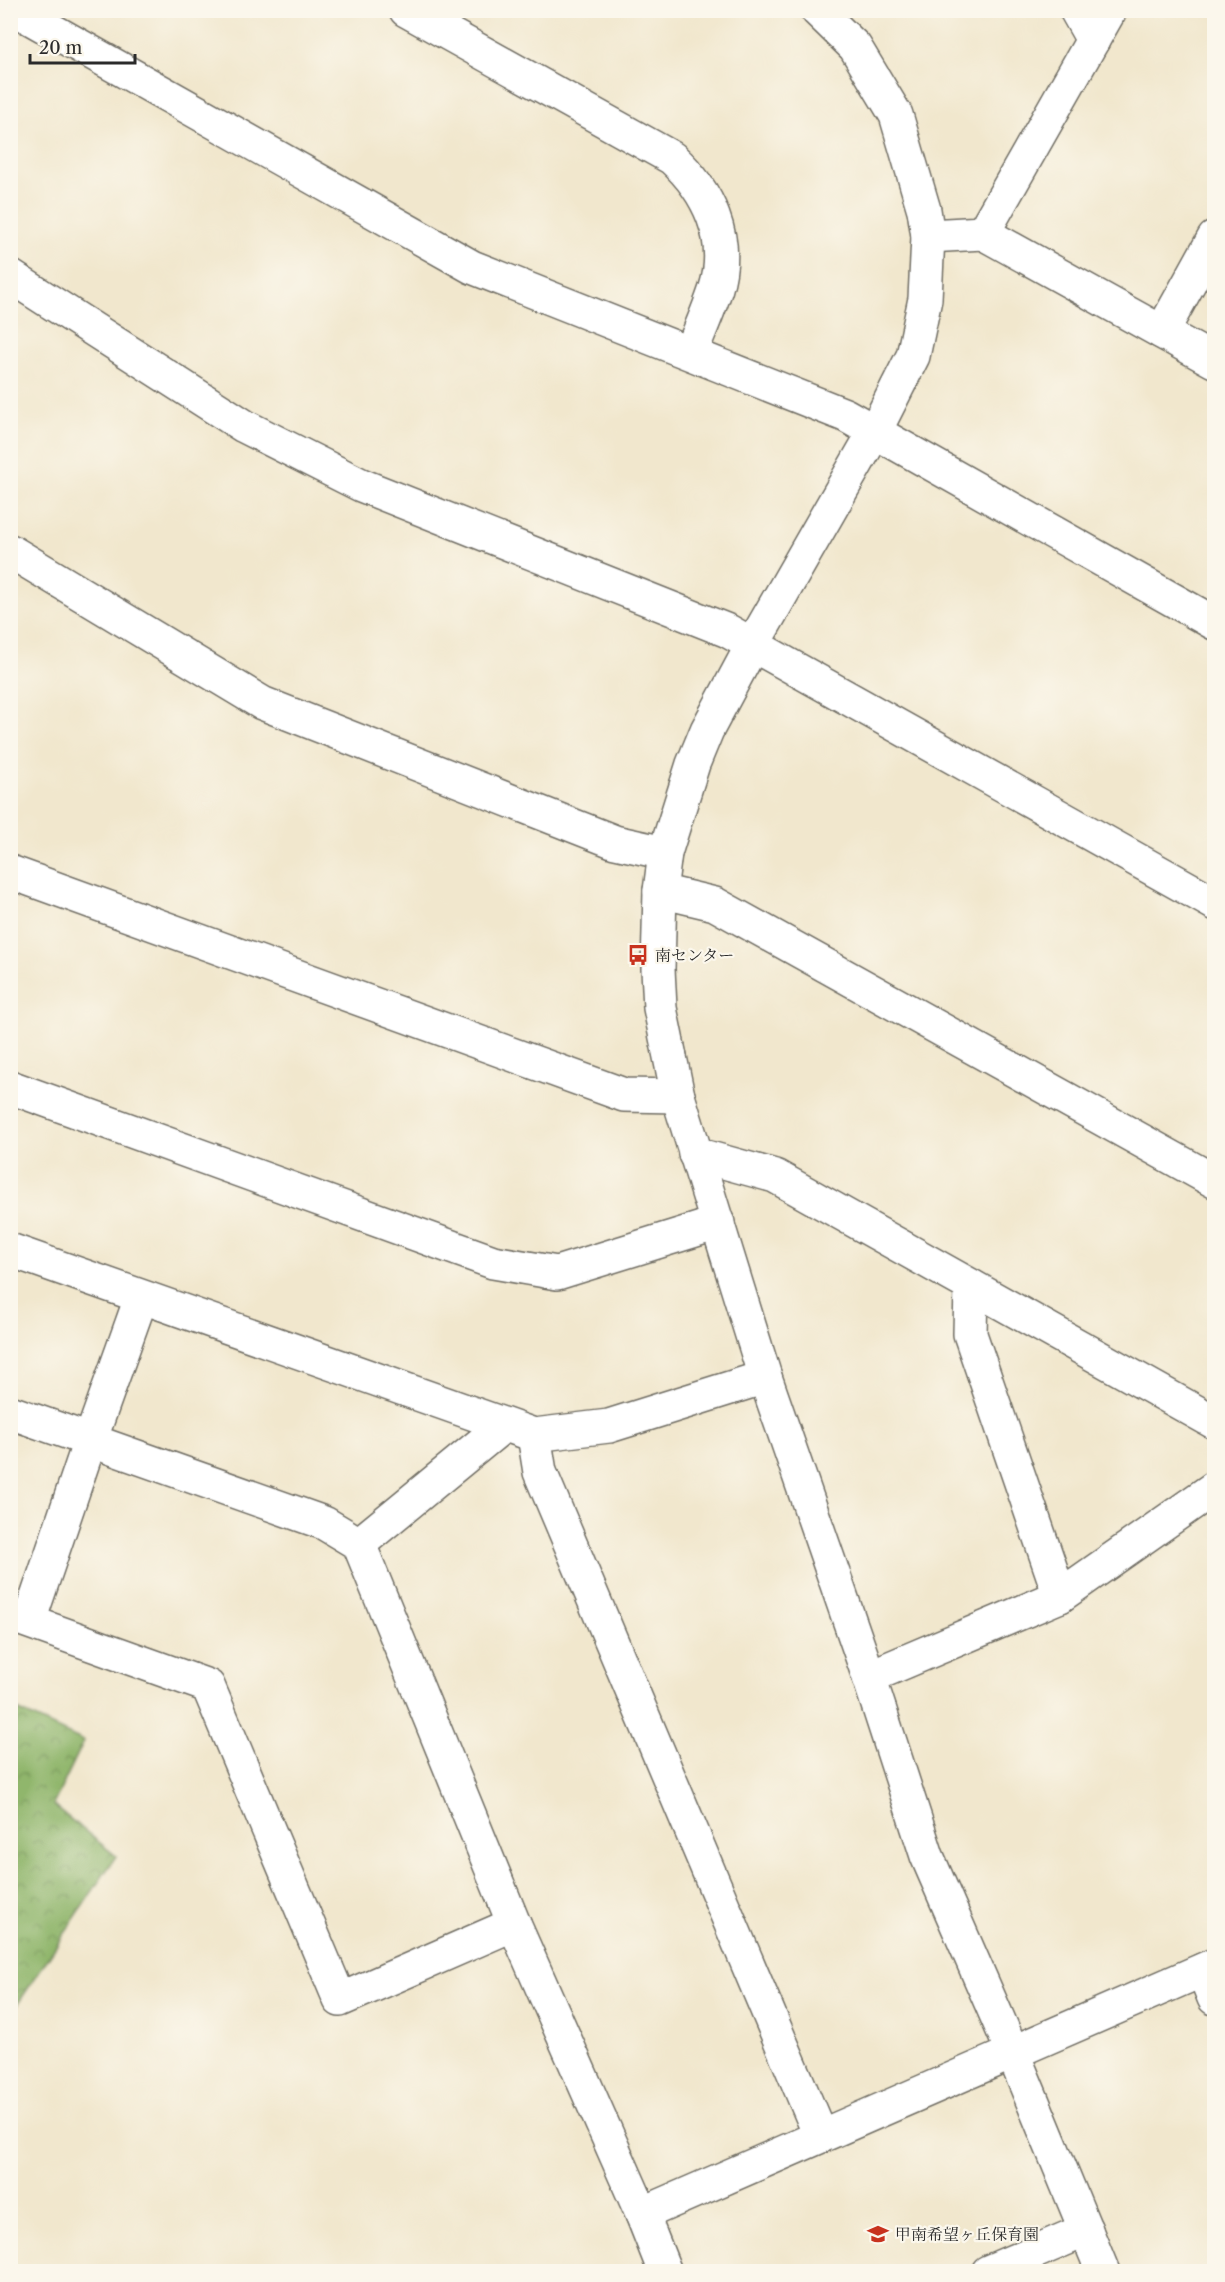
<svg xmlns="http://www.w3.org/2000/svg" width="1225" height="2282" viewBox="0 0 1225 2282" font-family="'Libre Caslon Text','Noto Serif JP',serif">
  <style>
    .forest { fill: url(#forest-crowns); stroke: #5e704c; stroke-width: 1.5 }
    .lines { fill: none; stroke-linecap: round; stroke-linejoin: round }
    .minor-casing { stroke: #706d64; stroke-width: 36 }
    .minor { stroke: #fff; stroke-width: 33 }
    .labels { text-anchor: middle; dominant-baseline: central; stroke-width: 4.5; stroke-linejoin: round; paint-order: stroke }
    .poi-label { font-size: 16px; fill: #2b2b2b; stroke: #fbf7ec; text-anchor: start }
  </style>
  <defs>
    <pattern id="forest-crowns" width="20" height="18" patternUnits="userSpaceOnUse" patternTransform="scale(1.5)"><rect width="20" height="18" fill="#90b66c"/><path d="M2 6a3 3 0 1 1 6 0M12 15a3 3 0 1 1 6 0" fill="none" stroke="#769459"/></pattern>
  </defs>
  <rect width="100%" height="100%" fill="#fbf7ec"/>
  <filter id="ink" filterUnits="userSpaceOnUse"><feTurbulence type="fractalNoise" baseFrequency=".0167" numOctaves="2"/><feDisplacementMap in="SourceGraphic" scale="12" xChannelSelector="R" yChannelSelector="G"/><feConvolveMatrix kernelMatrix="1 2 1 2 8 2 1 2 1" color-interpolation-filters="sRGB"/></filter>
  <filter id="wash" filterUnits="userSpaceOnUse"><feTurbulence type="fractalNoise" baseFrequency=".008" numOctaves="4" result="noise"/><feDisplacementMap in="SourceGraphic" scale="24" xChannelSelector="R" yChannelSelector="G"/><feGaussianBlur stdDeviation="1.35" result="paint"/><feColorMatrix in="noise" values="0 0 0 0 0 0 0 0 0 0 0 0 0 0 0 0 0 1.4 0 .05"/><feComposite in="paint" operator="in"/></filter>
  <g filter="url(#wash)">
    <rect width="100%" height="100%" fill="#f1e7cd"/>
    <path class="forest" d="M11,1707l73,34 -31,64 63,51 -105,158z"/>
  </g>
  <g filter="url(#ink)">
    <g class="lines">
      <defs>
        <g id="minor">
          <path d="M16,10l456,257 373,148 369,208"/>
          <path d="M406,10l266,148c36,33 59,80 44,130 -7,22 -17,44 -25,65"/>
          <path d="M817,10l38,37 41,68 28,95 4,26 -3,63 -12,57 -39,77 -121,211 -46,86 -14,34 -28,89 -5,38 -2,78 2,39 18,88 87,281 104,300 58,179 85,195 91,221"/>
          <path d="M1076,10l17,30"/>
          <path d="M983,233l231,128"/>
          <path d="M928,236l55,-3 127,-223"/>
          <path d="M10,276l234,150 117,59 367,146 486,272"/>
          <path d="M1162,332l52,-94"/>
          <path d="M10,551l252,152 353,139 50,11"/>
          <path d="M10,872l614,223 54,1"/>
          <path d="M660,891l55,13 499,277"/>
          <path d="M10,1087l483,175 64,11 161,-50"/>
          <path d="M695,1154l80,22 439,246"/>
          <path d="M10,1250l524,185 75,-9 156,-49"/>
          <path d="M971,1286l-1,48 90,262"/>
          <path d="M10,1412l314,111 35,21 155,380 128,290 23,58"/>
          <path d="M534,1435l6,37 280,663"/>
          <path d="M359,1544l145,-119"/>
          <path d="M10,1615l198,71 132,314 174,-76"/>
          <path d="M29,1621l61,-180 51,-143"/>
          <path d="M869,1677l191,-81 154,-108"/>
          <path d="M1203,1970l11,28"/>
          <path d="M642,2214l572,-249"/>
          <path d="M988,2272l98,-42"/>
        </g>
      </defs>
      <use href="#minor" class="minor-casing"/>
      <use href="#minor" class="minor"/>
    </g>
  </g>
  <defs>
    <symbol id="bus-bare" viewBox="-9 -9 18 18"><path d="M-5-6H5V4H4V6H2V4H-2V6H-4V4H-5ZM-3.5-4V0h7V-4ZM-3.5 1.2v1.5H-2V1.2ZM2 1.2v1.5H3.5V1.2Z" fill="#c8321e" stroke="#fbf7ec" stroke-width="2.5" paint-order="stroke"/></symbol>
    <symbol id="school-bare" viewBox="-9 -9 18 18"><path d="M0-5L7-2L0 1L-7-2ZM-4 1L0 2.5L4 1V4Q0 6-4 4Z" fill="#c8321e" stroke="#fbf7ec" stroke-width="2.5" paint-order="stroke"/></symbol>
  </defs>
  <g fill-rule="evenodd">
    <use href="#bus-bare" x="623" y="940" width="30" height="30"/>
    <use href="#school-bare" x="863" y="2219" width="30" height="30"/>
  </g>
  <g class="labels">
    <g class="poi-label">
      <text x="655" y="955">南センター</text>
      <text x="895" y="2234">甲南希望ヶ丘保育園</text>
    </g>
  </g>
  <rect width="1225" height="2282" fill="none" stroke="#fbf7ec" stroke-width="36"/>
  <path d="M30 54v9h105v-9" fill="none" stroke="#2b2b2b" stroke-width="3"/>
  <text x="39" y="54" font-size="18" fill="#2b2b2b" stroke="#fbf7ec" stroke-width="4.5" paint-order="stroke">20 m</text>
</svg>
